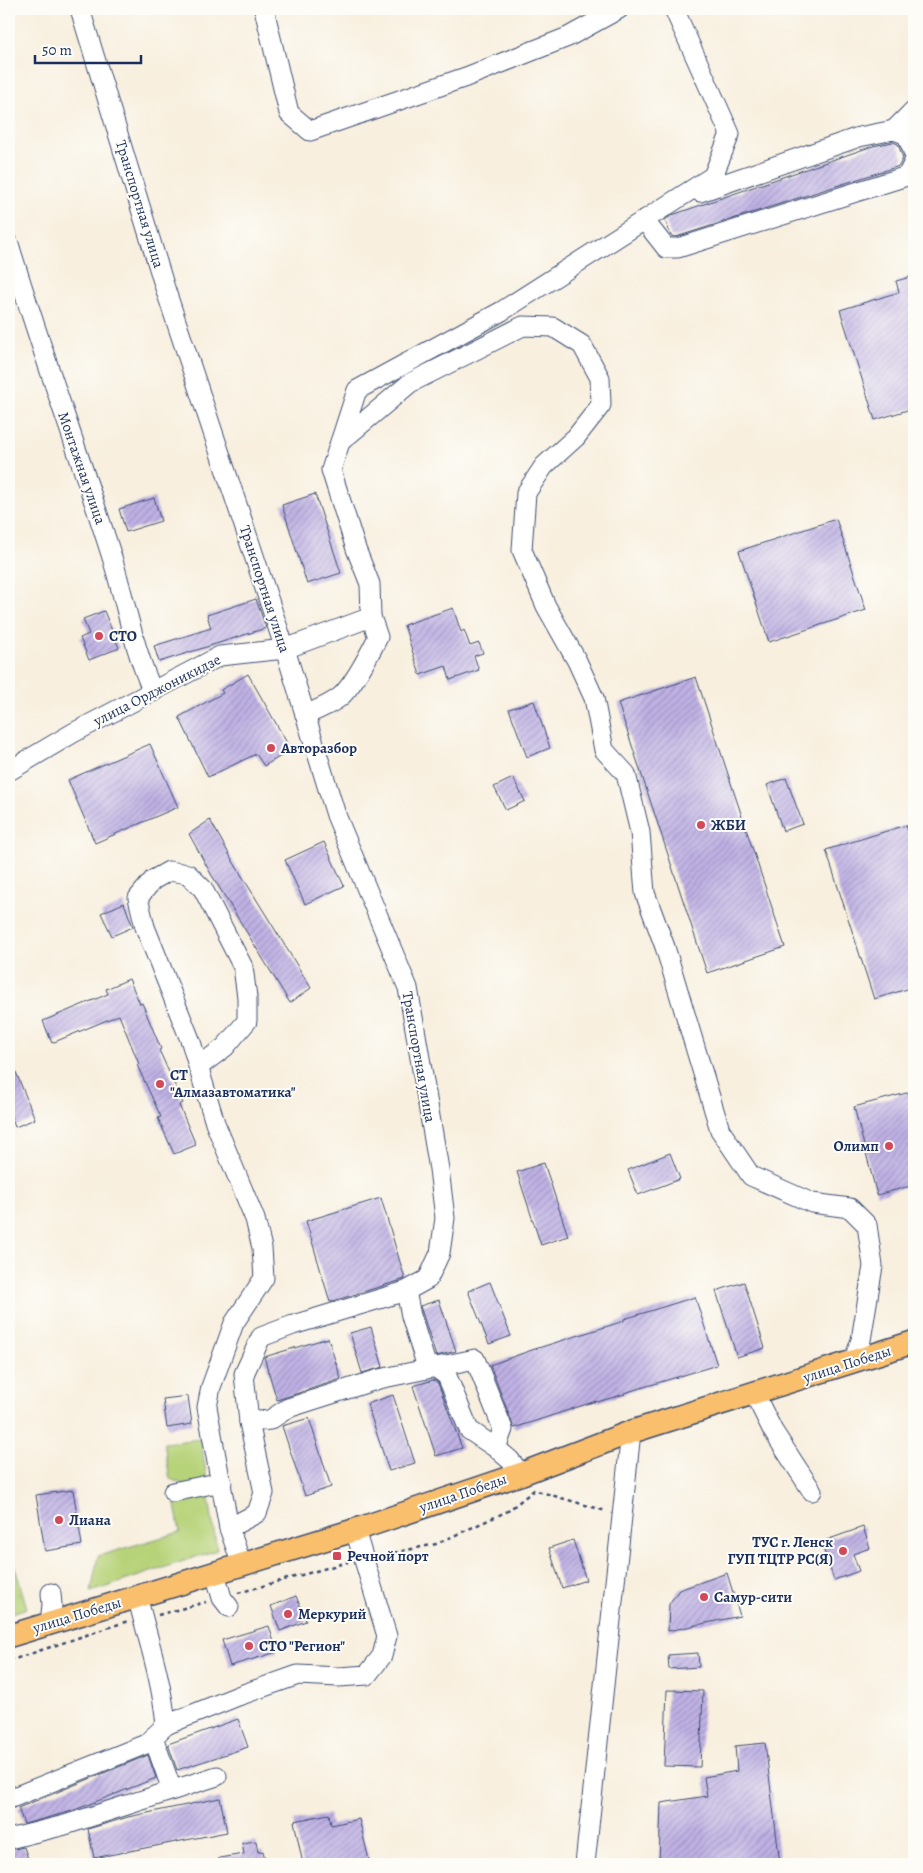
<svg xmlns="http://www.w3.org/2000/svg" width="923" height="1873" viewBox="0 0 923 1873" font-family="Alegreya,serif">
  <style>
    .grass { fill: #b7d379; stroke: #69816c }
    .park { fill: url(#park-tufts); stroke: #69816c }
    .building { fill: url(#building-hatch) }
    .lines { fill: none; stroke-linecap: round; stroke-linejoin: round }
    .minor-casing { stroke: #3c4c71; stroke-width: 21 }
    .major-casing { stroke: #3c4c71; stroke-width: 25 }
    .path { stroke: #3c4c71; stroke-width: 2.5; stroke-dasharray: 4 4; stroke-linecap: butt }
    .minor { stroke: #fff; stroke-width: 19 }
    .major { stroke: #f9bf6d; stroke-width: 22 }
    .poi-dot { fill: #d1495b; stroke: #fdfcf7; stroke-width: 2 }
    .labels { text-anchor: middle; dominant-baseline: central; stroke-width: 4; stroke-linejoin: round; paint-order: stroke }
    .street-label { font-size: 15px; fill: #1b2f5e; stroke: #fdfcf7 }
    .poi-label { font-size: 15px; font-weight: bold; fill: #1b2f5e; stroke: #fdfcf7; text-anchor: start }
  </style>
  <defs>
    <pattern id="park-tufts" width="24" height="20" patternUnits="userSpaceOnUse" patternTransform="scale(1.25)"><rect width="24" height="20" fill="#b7d379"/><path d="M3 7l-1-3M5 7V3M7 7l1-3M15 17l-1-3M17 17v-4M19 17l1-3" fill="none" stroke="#9db56b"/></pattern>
    <pattern id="building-hatch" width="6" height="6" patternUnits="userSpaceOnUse" patternTransform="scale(1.25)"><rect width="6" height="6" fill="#c0b2e5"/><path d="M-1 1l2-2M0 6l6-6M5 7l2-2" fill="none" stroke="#9b91bd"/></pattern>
  </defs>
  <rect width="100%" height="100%" fill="#fdfcf7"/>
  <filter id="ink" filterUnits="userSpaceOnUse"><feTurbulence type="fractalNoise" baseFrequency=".02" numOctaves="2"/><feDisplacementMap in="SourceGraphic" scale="10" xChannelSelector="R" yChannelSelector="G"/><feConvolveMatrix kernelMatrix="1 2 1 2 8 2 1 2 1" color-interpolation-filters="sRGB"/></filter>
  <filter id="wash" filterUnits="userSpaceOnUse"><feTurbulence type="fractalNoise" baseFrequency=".0096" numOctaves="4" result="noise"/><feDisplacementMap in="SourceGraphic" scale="20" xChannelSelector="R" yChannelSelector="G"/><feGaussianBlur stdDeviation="1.12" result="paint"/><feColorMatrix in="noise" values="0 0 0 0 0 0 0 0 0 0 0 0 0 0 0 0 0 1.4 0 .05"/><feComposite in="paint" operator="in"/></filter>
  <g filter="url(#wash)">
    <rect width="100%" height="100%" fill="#f8efde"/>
    <g class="grass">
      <path d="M201,1439l6,42 -21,4 -16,-6 -6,-36z"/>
      <path d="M208,1492l9,58 -126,42 7,-36 82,-24 -5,-27 12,-12z"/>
    </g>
    <path class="park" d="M9,1547l18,61 -18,6z"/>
    <g id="blocks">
      <g class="building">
        <path d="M893,142l5,2 5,14 -4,8 -223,71 -5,-1 -6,-16 7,-5 201,-69z"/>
        <path d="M914,276v132l-39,12 -35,-110 59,-18 -3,-11z"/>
        <path d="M315,494l26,79 -34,11 -25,-79z"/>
        <path d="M154,498l7,23 -35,11 -7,-23z"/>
        <path d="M836,519l30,91 -97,32 -30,-91z"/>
        <path d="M256,599l10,29 -107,34 -5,-16 57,-18 -4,-13z"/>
        <path d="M453,608l8,24 3,-2 6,16 9,-3 4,10 -9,3 5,14 -29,10 -4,-14 -26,9 -16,-50z"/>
        <path d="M104,611l15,37 -30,12 -9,-22 9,-4 -6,-15z"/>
        <path d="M248,674l43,76 -27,16 -8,-12 -48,23 -29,-60 44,-24 -2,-3z"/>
        <path d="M696,677l89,270 -78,26 -89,-270z"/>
        <path d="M534,701l16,47 -23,9 -18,-48z"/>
        <path d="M150,744l28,63 -83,36 -27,-63z"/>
        <path d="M513,778l12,23 -19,9 -12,-23z"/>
        <path d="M786,778l17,46 -20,7 -16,-46z"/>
        <path d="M210,820l24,43 77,125 -21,15 -79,-129 -22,-40z"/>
        <path d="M906,825l8,27v135l-40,12 -48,-149z"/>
        <path d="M324,842l20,44 -39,18 -20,-44z"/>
        <path d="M124,903l9,24 -21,9 -11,-23z"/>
        <path d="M129,979l11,25 2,-1 19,46 -2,1 24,53 -4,2 17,40 -22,9 -16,-36 3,-1 -24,-52 2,-1 -20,-49 -67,28 -9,-22 65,-27 -2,-5z"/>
        <path d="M9,1055l26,64 -20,8 -6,-16z"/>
        <path d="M914,1091v94l-37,10 -23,-88z"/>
        <path d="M670,1153l10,26 -42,16 -10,-25z"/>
        <path d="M544,1163l24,73 -27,9 -24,-73z"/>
        <path d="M381,1198l24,81 -75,23 -24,-81z"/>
        <path d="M490,1282l21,54 -22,8 -21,-53z"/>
        <path d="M744,1282l21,66 -28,9 -21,-66z"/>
        <path d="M695,1297l22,68 -93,28 1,1 -28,8 -1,-1 -82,27 -24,-63 42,-15 92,-29v-2z"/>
        <path d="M439,1300l17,51 -20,5 -16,-50z"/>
        <path d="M371,1327l12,40 -21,6 -12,-40z"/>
        <path d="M328,1338l13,41 -64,21 -13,-43z"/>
        <path d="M433,1380l5,3 24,65 -26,8 -23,-70z"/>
        <path d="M393,1395l22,68 -26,8 -22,-67z"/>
        <path d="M188,1396l4,28 -25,4 -4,-29z"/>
        <path d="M309,1418l22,69 -26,9 -23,-70z"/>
        <path d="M73,1490l9,55 -37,6 -9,-56z"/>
        <path d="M863,1527l7,21 -17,6 6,17 -25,9 -13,-38z"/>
        <path d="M573,1540l13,40 -24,8 -13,-40z"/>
        <path d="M727,1573l13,43 -72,15 1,-27 10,-14z"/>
        <path d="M296,1596l10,25 -26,10 -9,-25z"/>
        <path d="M269,1626l8,26 -47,14 -8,-26z"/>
        <path d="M698,1653l1,14 -30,2 -1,-14z"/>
        <path d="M667,1690l36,1 -3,76 -36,-1z"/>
        <path d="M238,1719l10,28 -71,23 -9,-26z"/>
        <path d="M765,1743l15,121h-121l2,-61 46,-7 -3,-19 33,-6 -2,-25z"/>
        <path d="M148,1755l8,23 -84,33 -48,13 -6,-16z"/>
        <path d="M220,1798l7,34 -133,26 -6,-29 40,-12z"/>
        <path d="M329,1814l2,11 28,-6 11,45h-67l-9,-43z"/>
        <path d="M256,1841l2,11 5,-1 3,13h-47v-6l25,-4 -2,-11z"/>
        <path d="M24,1847l5,15 -8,2h-12v-14z"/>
      </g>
    </g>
  </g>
  <g filter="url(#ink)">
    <use href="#blocks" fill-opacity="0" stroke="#3c4c71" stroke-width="1"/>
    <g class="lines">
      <defs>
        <g id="minor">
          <path d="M80,9l85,279 120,361 51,166 72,173 31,181 6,49 -5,35 -12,26 -22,12 -113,34 -32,12 -17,37 5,48 15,71 -7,20 -28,15"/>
          <path d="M264,9l25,104 21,18 156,-54 102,-40 51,-28"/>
          <path d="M894,130l20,-20"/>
          <path d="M700,192l159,-55 35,-7 13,5 7,19"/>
          <path d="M644,220l22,28h12l229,-72 7,-14"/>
          <path d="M9,244c31,103 68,204 101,307 15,47 23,97 43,141"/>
          <path d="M340,442l70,-59 113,-57 30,1 29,18 18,33 1,27 -25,32 -32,29 -18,27 -4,57 24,56 31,55 17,37 10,52 22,24 14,58 5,61 20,54 55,183 31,46 61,27 38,5 17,17 6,41 -12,74 -8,22"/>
          <path d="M305,715c12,-5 25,-10 35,-18 14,-12 30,-44 38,-60l-7,-20 -1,-33 -14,-35 -25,-79 26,-80 145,-79 211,-135 17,-42 -56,-125"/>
          <path d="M9,771l64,-38 147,-77 65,-7 86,-32"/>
          <path d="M198,1067l27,-20 22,-26v-24l-4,-30 -40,-78 -15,-15 -19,-3 -16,9 -15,18 7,29 46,115 24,81 40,96 7,29 2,30 -30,45 -23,64 -4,20 22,121 13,37"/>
          <path d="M406,1291l5,25 15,48 9,3 12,9 22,54 27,18 14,12 11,14"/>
          <path d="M754,1393l19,38 39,60"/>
          <path d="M249,1422l21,-2 18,-12 91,-29 96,-20 28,70 -7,19"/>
          <path d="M173,1492l49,-10"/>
          <path d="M215,1573l7,25 7,9"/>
          <path d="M50,1623l2,-18 -1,-12"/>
          <path d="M166,1725l72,-29 60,-21 41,2 28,-2 15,-19 5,-20 -32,-106"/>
          <path d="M153,1737l19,53"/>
          <path d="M9,1799l137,-55 20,-19c-4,-44 -18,-86 -29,-129"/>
          <path d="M9,1839l56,-14 152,-49"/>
          <path d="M585,1864l46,-432"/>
        </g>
        <path id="major" d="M9,1636l346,-106 166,-56 110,-42 283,-90"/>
      </defs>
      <use href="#minor" class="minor-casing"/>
      <use href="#major" class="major-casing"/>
      <g class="path">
        <path d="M378,1556l58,-12 72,-33 26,-21 72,21"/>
        <path d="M238,1593l110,-31"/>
        <path d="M158,1615l48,-13"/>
        <path d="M9,1661l119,-40"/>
      </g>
      <use href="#minor" class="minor"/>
      <use href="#major" class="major"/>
    </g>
  </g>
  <g class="poi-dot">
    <circle cx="99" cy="636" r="5"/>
    <circle cx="271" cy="748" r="5"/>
    <circle cx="701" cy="825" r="5"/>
    <circle cx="160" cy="1084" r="5"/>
    <circle cx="889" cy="1146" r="5"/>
    <circle cx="59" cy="1520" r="5"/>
    <circle cx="843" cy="1551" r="5"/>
    <rect x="332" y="1551" width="10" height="10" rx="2.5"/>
    <circle cx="704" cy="1597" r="5"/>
    <circle cx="288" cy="1614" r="5"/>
    <circle cx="249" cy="1646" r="5"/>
  </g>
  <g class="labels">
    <g class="street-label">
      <text transform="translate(140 204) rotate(73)">Транспортная улица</text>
      <text transform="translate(82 468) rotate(71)">Монтажная улица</text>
      <text transform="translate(265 589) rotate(72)">Транспортная улица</text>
      <text transform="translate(157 690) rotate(-27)">улица Орджоникидзе</text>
      <text transform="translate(419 1057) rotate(80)">Транспортная улица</text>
      <text transform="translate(847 1364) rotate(-18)">улица Победы</text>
      <text transform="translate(463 1493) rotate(-19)">улица Победы</text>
      <text transform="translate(77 1615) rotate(-17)">улица Победы</text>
    </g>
    <g class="poi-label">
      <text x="109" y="636">СТО</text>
      <text x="281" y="748">Авторазбор</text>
      <text x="711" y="825">ЖБИ</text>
      <text x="170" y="1075">СТ<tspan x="170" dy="17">"Алмазавтоматика"</tspan></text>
      <text x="879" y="1146" text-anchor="end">Олимп</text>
      <text x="69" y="1520">Лиана</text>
      <text x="833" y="1542" text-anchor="end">ТУС г. Ленск<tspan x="833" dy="17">ГУП ТЦТР РС(Я)</tspan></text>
      <text x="347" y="1556">Речной порт</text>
      <text x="714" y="1597">Самур-сити</text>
      <text x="298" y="1614">Меркурий</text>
      <text x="259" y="1646">СТО "Регион"</text>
    </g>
  </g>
  <rect width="923" height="1873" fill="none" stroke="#fdfcf7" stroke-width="30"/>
  <path d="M35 55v8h106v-8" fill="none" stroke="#1b2f5e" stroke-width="2.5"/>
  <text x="42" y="55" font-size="15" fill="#1b2f5e" stroke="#fdfcf7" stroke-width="4" paint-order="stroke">50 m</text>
</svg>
